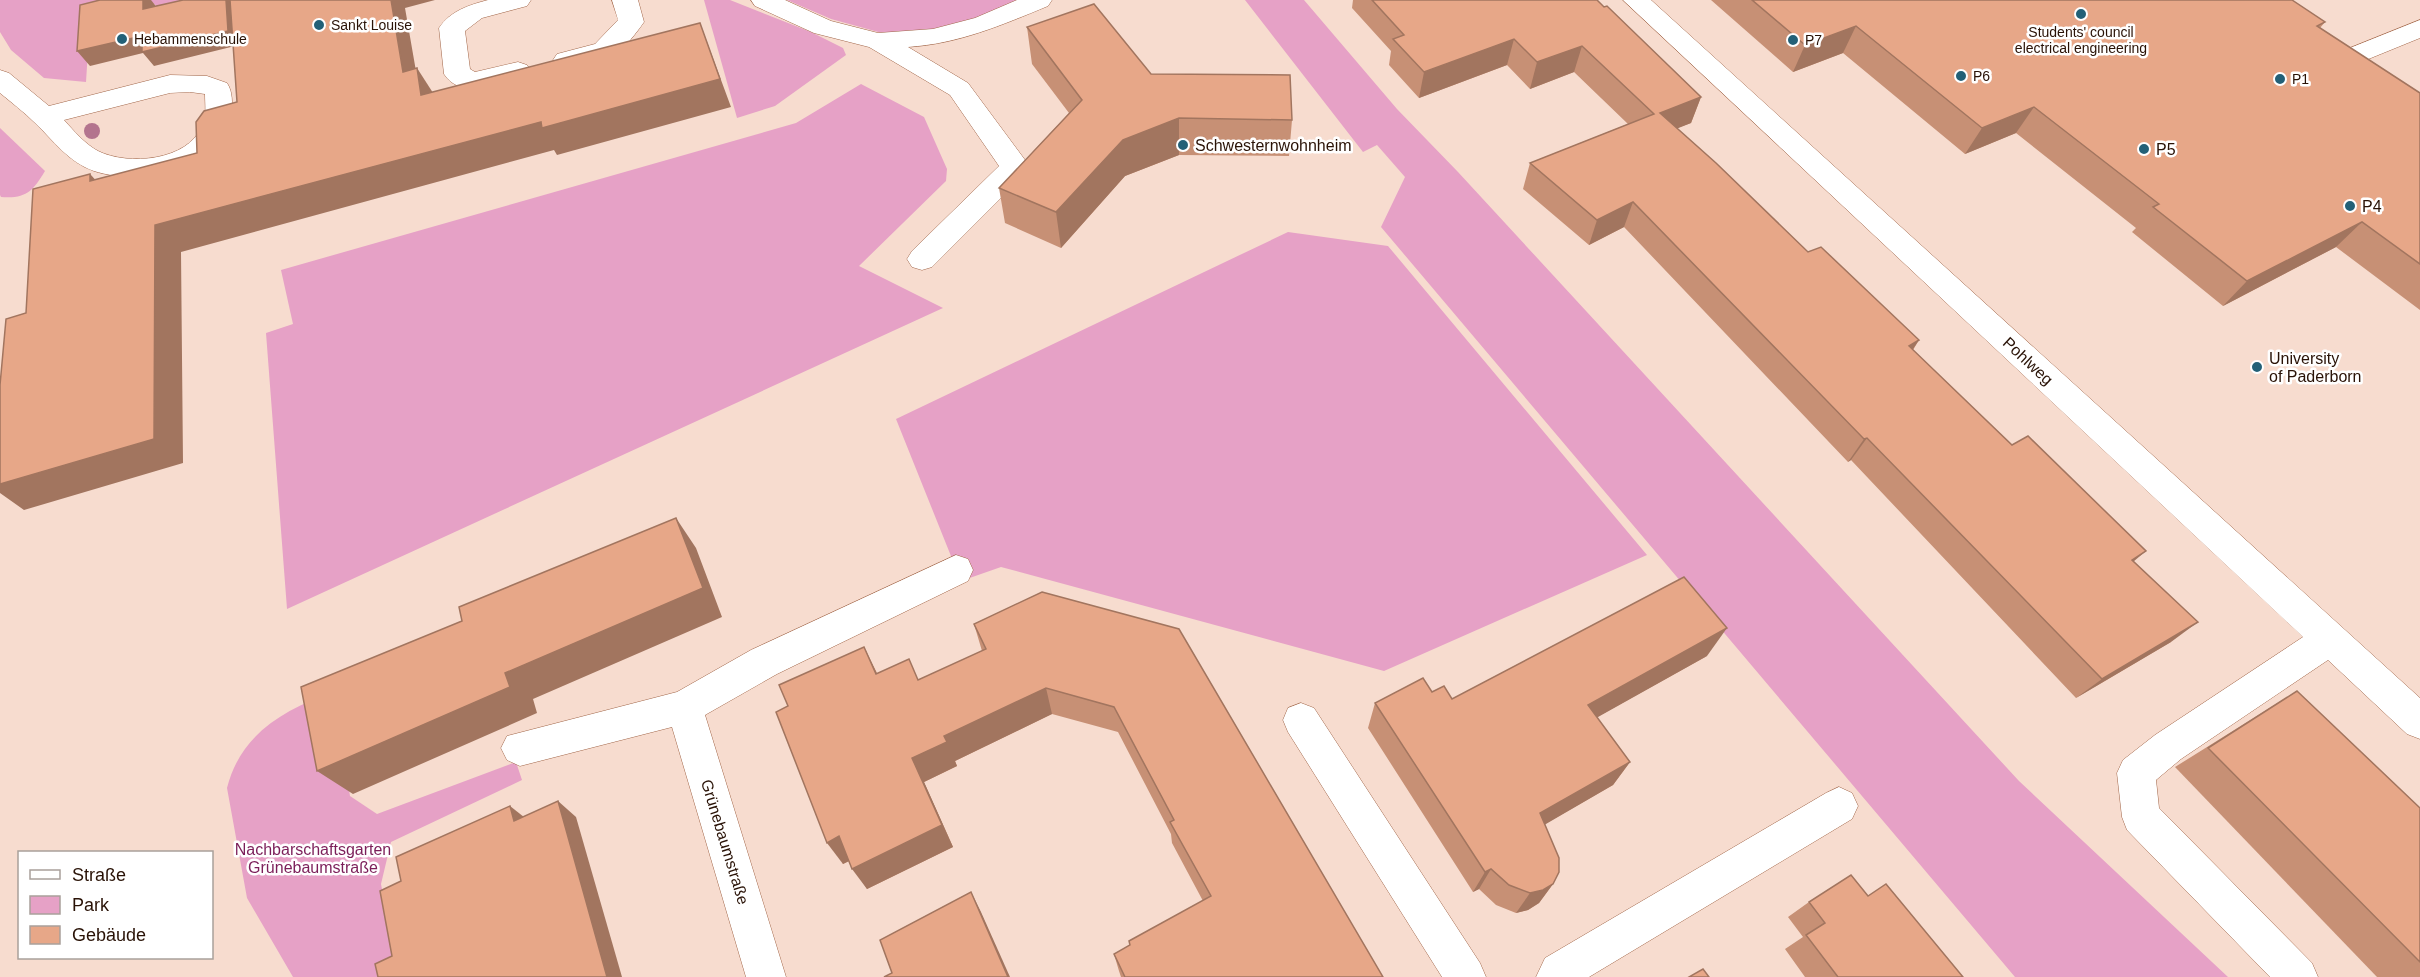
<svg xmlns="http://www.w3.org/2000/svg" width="2420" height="977" viewBox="0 0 2420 977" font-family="Arial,sans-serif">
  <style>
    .green { fill: #e6a1c6 }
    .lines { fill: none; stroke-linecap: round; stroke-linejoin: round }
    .minor-casing { stroke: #a16649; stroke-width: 1 }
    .minor { fill: #fff; fill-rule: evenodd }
    .tree { fill: #b3748e }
    .wall { fill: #c79075 }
    .shaded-wall { fill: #a2755f }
    .building { fill: #e7a788; stroke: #a2755f; stroke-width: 1.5 }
    .poi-dot { fill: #236077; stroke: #fff; stroke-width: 2 }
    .labels { text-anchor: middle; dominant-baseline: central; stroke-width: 5; stroke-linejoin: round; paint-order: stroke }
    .far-poi-label { font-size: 14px; fill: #291206; stroke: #fff; text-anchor: start }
    .poi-label { font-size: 16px; fill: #291206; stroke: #fff; text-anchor: start }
    .street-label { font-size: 16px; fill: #291206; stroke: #fff }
    .park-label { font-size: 16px; fill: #7b1e59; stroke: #fff }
  </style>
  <rect width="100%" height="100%" fill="#f7dccf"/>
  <g class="green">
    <path d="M0,0h247l-90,23 -2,-19 -65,15 -4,63 -42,-4 -33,-28 -11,-18z"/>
    <path d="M704,0h26l81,32 32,16 3,7 -71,51 -38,12z"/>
    <path d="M787,0h237l-43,19 -49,10 -50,4 -51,-14z"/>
    <path d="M1245,0h59l93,109 61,63 561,609 209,196h-213l-634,-750 24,-50 -28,-32 -14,7z"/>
    <path d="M861,84l63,33 23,52 -1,12 -87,85 84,42 -656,301 -21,-276 27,-9 -12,-54 515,-147z"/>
    <path d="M0,128l45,43c-12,20 -19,28 -44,26l-1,-2z"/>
    <path d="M1288,232l100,14 259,309 -263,116 -383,-104 -40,14 -65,-162z"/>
    <path d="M333,692l17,104 27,18 139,-52 6,18 -131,62 -10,42 17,93h-105l-46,-79 -20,-110c14,-55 57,-78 106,-96z"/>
  </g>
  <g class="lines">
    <defs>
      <g id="minor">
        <path d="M488,0h43l-4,6 -45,12 -17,13 5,38 5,3 43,-10 9,3 4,6 -4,6c-24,7 -66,24 -83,-3l-5,-46c11,-17 30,-23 49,-28z"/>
        <path d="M612,0h26l6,22c-7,10 -21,29 -32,34 -13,6 -43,14 -55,10l-4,-6 4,-6 38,-10 23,-24z"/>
        <path d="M751,0h34l46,21 47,12 55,-4 42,-11 42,-18h35l-4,6c-46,19 -90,38 -140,41l60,36 57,77 4,7 -4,7 -93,93 -10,3 -10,-3 -5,-8 5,-8 87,-85 -49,-71 -81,-48 -55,-14 -59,-27z"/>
        <path d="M1623,0h28l769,698v41l-13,-5 -79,-74 -147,99 -25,21 3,28 153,155 6,14h-48l-143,-147 -5,-13 -5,-44 6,-13 32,-25 148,-98z"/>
        <path d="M2420,20v18l-81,33 -9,-3 -4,-6 4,-6z"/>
        <path d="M0,70l9,3 40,33 121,-31 37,1 20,7c6,9 5,20 5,31 -4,61 -92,72 -138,57 -26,-9 -40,-30 -59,-48 -11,-11 -23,-20 -35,-30zM190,92l15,2c0,10 2,22 -3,32 -14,35 -74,40 -104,25 -13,-7 -24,-20 -34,-31l106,-27z"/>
        <path d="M956,555l12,4 5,11 -5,11 -191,93 -72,41 81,262h-40l-74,-250 -152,39 -13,-6 -6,-12 6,-12 170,-44 74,-42z"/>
        <path d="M1301,703l13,5 166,255 6,14h-44l-154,-245 -5,-12 5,-12z"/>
        <path d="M1839,787l13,6 6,13 -6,13 -263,158h-53l9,-19 281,-165z"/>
      </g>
    </defs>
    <use href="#minor" class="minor-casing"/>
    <use href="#minor" class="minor"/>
  </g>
  <circle class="tree" cx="92" cy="131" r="8"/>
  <g class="wall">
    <path d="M1353,0h244l104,97 -10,26 -14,5 131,124 111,88 -6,10 221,212 37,80 -95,56 -225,-238 -3,2 -224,-235 -35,18 -66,-56 7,-26 98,-39 -54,-52 -44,17 -23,-24 -88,33 -30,-33 2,-14 -39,-43z"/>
    <path d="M1711,0h581l33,22 -5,6 100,65v217l-84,-63 -113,59 -91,-74 4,-4 -120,-95 -51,21 -122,-101 -50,19z"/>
    <path d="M1027,27l124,47 141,46 -3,36 -110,-1 -54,21 -64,72 -56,-25 -6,-35 70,-75 -37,-49z"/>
    <path d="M1042,592l341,385h-262l-2,-6 -5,-17 16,-9 -1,-4 74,-40 -31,-58 -1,-9 -53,-102 -66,-18 -97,47 2,5 -33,16 29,65 -86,42 -18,-28 -6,3 -55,-158 76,-59 13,26 41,7 64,-29 -8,-27z"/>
    <path d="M1707,656l-110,61 33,45 -17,23 -68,39 8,60 -14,19 -11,7 -12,3 -20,-8 -17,-16 -6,3 -105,-164 7,-25 57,-11 20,7z"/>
    <path d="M2297,691l123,117v169h-43l-202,-210z"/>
    <path d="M1868,896l95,81h-158l-20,-28 18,-12 -15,-20 21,-15z"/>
  </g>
  <g class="shaded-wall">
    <path d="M143,0h8l4,5v19l-12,-15z"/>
    <path d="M226,0h7l6,45 -85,21 -11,-13 -53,13 -13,-15z"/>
    <path d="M391,0h44l-30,8 16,92 -18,-28z"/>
    <path d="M700,23l31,84 -174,48 -3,-5 -373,102 2,211 -159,47 -24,-17v-9l155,-259z"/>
    <path d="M1856,26l-13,27 -50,19 12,-27z"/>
    <path d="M1514,39l-7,26 -88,33 5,-26z"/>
    <path d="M1582,46l-8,26 -44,17 7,-27z"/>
    <path d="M417,68l18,28 -14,-1z"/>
    <path d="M1701,97l-10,26 -40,16 9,-26z"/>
    <path d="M2034,107l-18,26 -51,21 17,-26z"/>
    <path d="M1179,118v37l-54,21 -64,72 -5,-36 67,-72z"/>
    <path d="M90,174l26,28 -26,-21z"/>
    <path d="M1633,202l-9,25 -35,18 8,-25z"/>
    <path d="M2362,222l-26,25 -113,59 24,-25z"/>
    <path d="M1919,340l-16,24 6,-18z"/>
    <path d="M1867,438l-16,22 -3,2 16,-23z"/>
    <path d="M676,518l20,30 26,69 -189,82 4,14 -184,81 -36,-23 188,-98z"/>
    <path d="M2146,551l-25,21 11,-12z"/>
    <path d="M2198,622l-27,20 -95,56 26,-19z"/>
    <path d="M1727,628l-20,28 -134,75 15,-26z"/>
    <path d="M864,647l13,27h-1z"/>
    <path d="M1046,688l6,26 -97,47 2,5 -33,16 29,65 -86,42 -15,-20 60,-111 32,-22z"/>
    <path d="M1630,762l-17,23 -86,50 13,-22z"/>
    <path d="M558,801l18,16 46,160h-15z"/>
    <path d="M510,806l19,15h-15z"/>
    <path d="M839,836l16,22 -12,6 -16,-21z"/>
    <path d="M1491,869l-12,20 -6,3 12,-20z"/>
    <path d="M1553,884l-14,19 -11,7 -12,3 14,-20z"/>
    <path d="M971,892l10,20 29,65h-2z"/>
  </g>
  <g class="building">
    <path d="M100,0h43v9l40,-9h43l2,31 -86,21v-16l-65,15 3,-46z"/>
    <path d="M230,0h161l12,72 14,-4 4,27 279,-72 20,56 -178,49 -1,-6 -386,103 -1,214 -154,45v-99l6,-66 20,-6 7,-124 57,-15v7l107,-28 -1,-31 8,-11 33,-9z"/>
    <path d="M1372,0h225l7,7 3,-1 94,91 -41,16 56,50 92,89 13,-5 98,93 -10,6 103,99 16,-9 118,115 -14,9 66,62 -96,57 -235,-241 -3,1 -231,-237 -36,18 -67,-57 124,-49 -72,-68 -45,16 -23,-23 -90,33 -31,-33 11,-4z"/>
    <path d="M1752,0h540l33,22 -8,4 103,67v171l-58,-42 -115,59 -94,-74 6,-3 -125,-97 -52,21 -126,-102 -51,19z"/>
    <path d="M1094,4l57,70 139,1 2,45 -113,-2 -56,22 -67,72 -57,-24 83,-88 -55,-73z"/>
    <path d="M676,518l27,70 -198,85 5,14 -193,84 -16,-84 161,-66 -3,-14z"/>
    <path d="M1684,577l43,51 -139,77 42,57 -90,51 19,45v14l-6,12 -10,6 -13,3 -21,-8 -18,-16 -6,3 -110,-169 48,-25 9,14 12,-6 8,13z"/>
    <path d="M1042,592l137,37 204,348h-258l-11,-23 16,-9 -1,-4 82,-45 -41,-74 4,-2 -60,-113 -68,-19 -102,48 3,6 -35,16 30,67 -90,44 -13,-33 -12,7 -51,-131 12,-6 -9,-21 85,-38 12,27 33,-15 9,21 68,-31 -12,-25z"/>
    <path d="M2297,691l123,117v154l-212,-214z"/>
    <path d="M558,801l49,176h-229l-3,-13 17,-8 -12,-65 21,-10 -5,-24 114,-51 4,15z"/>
    <path d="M1851,875l17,21 18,-12 77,93h-125l-32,-42 19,-12 -16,-21z"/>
    <path d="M971,892l37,85h-124l8,-4 -12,-33z"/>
    <path d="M1703,969l6,8h-20z"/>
  </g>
  <g class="poi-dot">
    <circle cx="2081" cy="14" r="6"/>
    <circle cx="319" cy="25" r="6"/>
    <circle cx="122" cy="39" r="6"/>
    <circle cx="1793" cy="40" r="6"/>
    <circle cx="1961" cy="76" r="6"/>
    <circle cx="2280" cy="79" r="6"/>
    <circle cx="1183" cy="145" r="6"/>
    <circle cx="2144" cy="149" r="6"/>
    <circle cx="2350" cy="206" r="6"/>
    <circle cx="2257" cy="367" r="6"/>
  </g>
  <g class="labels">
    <g class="far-poi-label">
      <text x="331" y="25">Sankt Louise</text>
      <text x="2081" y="32" text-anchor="middle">Students' council<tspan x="2081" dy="16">electrical engineering</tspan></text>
      <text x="134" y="39">Hebammenschule</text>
      <text x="1805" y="40">P7</text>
      <text x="1973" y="76">P6</text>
      <text x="2292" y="79">P1</text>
    </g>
    <g class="poi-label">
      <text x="1195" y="145">Schwesternwohnheim</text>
      <text x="2156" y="149">P5</text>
      <text x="2362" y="206">P4</text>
      <text x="2269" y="358">University<tspan x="2269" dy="18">of Paderborn</tspan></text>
    </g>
    <g class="street-label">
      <text transform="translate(2028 361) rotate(43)">Pohlweg</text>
      <text transform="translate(725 842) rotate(73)">Grünebaumstraße</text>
    </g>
    <g class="park-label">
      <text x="313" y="849">Nachbarschaftsgarten<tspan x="313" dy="18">Grünebaumstraße</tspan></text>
    </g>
  </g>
  <rect x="18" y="851" width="195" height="108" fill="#ffffff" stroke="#a9a09b" stroke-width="1.5"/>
  <rect x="30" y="870" width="30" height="9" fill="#ffffff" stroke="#a9a09b" stroke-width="1.5"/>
  <text x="72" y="881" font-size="18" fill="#291206">Straße</text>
  <rect x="30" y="896" width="30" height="18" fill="#e6a1c6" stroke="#a9a09b" stroke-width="1.5"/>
  <text x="72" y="911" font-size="18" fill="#291206">Park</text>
  <rect x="30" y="926" width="30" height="18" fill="#e7a788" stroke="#a9a09b" stroke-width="1.5"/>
  <text x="72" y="941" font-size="18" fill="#291206">Gebäude</text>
</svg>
